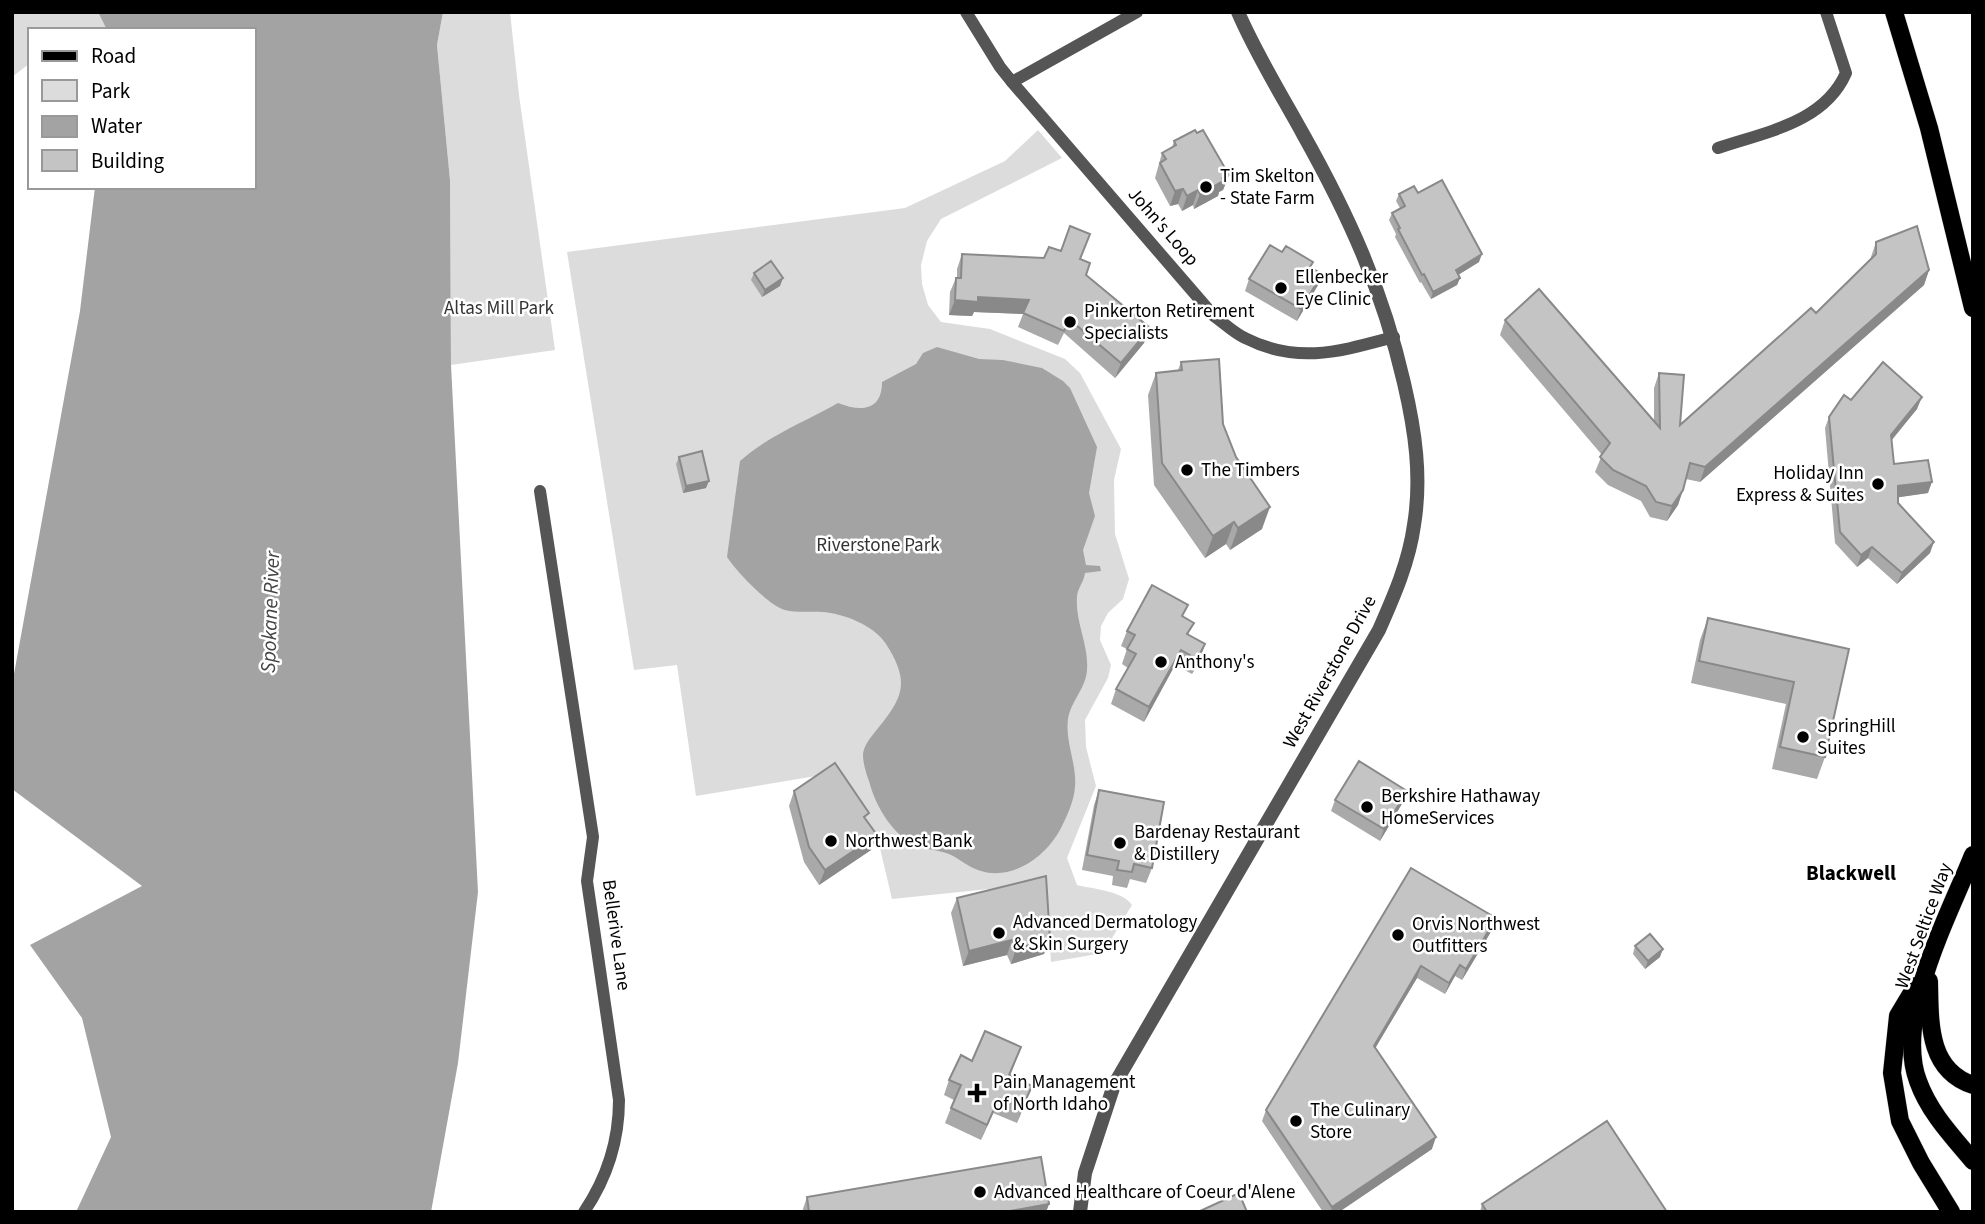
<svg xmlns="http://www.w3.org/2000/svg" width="1985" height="1224" viewBox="0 0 1985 1224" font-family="'Source Sans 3',sans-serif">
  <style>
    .green { fill: #dcdcdc }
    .water { fill: #a3a3a3 }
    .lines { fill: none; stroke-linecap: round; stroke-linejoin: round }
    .primary-casing { stroke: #dbdbdb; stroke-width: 19 }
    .minor { stroke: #555; stroke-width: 12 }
    .tertiary { stroke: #555; stroke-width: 14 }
    .primary { stroke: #000; stroke-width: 18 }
    .wall { fill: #a9a9a9 }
    .shaded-wall { fill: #898989 }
    .building { fill: #c4c4c4; stroke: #898989; stroke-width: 2 }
    .poi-dot { fill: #000; stroke: #fff; stroke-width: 2.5 }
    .labels { text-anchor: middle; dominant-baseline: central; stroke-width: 5; stroke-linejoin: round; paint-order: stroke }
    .poi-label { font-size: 19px; fill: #000; stroke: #fff; text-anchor: start }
    .street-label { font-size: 19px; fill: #000; stroke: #fff }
    .park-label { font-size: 19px; fill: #333; stroke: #fff }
    .water-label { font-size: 21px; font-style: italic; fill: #444; stroke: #fff }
    .neighbourhood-label { font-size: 21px; font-weight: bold; fill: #000; stroke: #fff }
  </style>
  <rect width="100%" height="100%" fill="#fff"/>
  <g class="green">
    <path d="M12,12h86l9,18h-77v33l-18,14z"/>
    <path d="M443,12h67l9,83 36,255 -104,15 -1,-185 -13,-135z"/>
    <path d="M1038,130l24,28 -121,61 -14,22 -6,24 1,19 6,21 13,17 49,7 75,30 15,14 41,76 -7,31 1,54 14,45 -6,20 -15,14 -7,13 -1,14 11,25 -3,13 -23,42 1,27 10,39 -29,72 10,27c16,4 46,6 55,20l-29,48 -52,9 -5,-79 -154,16 -13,-55 -45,-71 -138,23 -19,-131 -43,5 -67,-418 338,-44 100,-47z"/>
  </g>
  <g class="water">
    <path d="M98,12h345l-6,33 13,135 1,185 27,527 -20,171 -27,149h-355l35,-75 -29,-119 -52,-73 112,-59 -130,-97v-104l68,-374 15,-124h159v-157h-147z"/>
    <path d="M937,347l42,12 24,1 39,8 21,13 7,7 27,59 -8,46 6,23 -12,34 3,15 14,1 1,5 -16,2c-1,9 -8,16 -8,24 -2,25 12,48 10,73 -1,18 -16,31 -19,49 -3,23 9,45 7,68 -1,13 -7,27 -13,39 -14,29 -48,55 -81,45 -12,-3 -21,-12 -32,-17 -10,-4 -21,-4 -31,-8 -25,-9 -43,-41 -49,-65 -3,-8 -6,-18 -6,-26 0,-8 7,-17 12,-23 28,-34 36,-49 11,-88 -11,-18 -43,-31 -64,-32 -12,-1 -25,1 -37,-2 -17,-5 -48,-38 -58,-53l13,-96c29,-26 65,-39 98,-58 23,9 44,8 44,-21l34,-18 7,-11z"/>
  </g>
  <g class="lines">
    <defs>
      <g id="primary">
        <path d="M1894,12l35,116 44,180"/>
        <path d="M1973,855c-24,60 -79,162 -55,226 11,31 34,55 55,80"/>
        <path d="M1929,981c1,40 -2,89 44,104"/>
        <path d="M1916,986l-18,30 -6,57 8,48 21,42 30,49"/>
      </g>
    </defs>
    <use href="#primary" class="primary-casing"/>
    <g class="minor">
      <path d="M966,12l34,55 12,15 202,234c10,7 20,17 31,22 53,27 96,13 149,-1"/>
      <path d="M1012,82l125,-70"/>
      <path d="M1718,148c47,-16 106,-25 128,-75l-20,-61"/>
      <path d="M540,491l53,346 -6,44 32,219c0,41 -12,78 -35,112"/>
    </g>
    <path class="tertiary" d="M1080,1212l5,-39 29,-88 265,-455c15,-34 30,-68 35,-105 8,-48 1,-95 -10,-142 -21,-92 -55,-167 -101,-249 -22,-40 -47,-80 -65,-122"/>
    <use href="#primary" class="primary"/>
  </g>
  <g class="wall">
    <path d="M1174,141l55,34 -6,15 -4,2 -1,4 -24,13 -1,-4 -11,6 -4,-7 -8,2 -15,-28 7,-25 10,-5z"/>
    <path d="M1418,193l61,69 -21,13 2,3 -3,7 -26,14 -10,-17 -1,1 -25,-46 1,-3 -7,-14 3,-7 8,-5 -4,-7 3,-7z"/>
    <path d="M1876,242l53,28 -5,15 -224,197 -14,-3 -8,26 -11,16 -17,-4 -9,-16 -33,-16 -13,-13 7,-17 -102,-120 5,-15 149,101v-33l5,-15 21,52 136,-112 54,-53z"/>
    <path d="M1282,252l31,10 -2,5 7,18 -21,36 -52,-30 4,-12z"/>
    <path d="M962,254l118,5 6,17 64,52 -6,15 -29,35 -51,-45 -6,12 -40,-18 5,-13 -49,-2 -2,4 -23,-1 1,-23 6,-14h1v-9z"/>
    <path d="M754,273l26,13 -18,11 -11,-17z"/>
    <path d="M1181,362l42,62 39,105 -32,21 -4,-6 -21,14 -51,-73 -6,-90 8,-22 22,-3z"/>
    <path d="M1851,400l66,9 -26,31 3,24 34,29 -30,4v6l32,50 -33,31 -29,-26 -11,9 -22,-24 -10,-115 4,-11z"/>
    <path d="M679,457l27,31 -23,5 -7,-29z"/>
    <path d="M1184,617l5,18 16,9 -5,15 -8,15 -17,-9 -31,57 -33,-18 5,-15 12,-21 -6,-4 5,-15 -6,-3 6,-15z"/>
    <path d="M1708,618l141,31 -24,108 -8,22 -45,-10 14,-65 -95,-21 9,-43z"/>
    <path d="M1099,790l53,78 -6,15 -16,-4 -3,9 -15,-3 1,-9 -31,-6 12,-65z"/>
    <path d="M794,791l73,29 4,30 -52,35 -15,-23 -15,-56z"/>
    <path d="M1335,800l68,2 -23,39 -49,-30z"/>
    <path d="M1411,868l81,62 -30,50 -7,-4 -10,18 -28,-16 -42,70 57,101 -93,63h-16l-61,-91 4,-11z"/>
    <path d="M957,898l93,41 -6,15 -33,10 -4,-9 -44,11 -12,-53z"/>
    <path d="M1635,946l25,11 -15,12 -12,-15z"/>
    <path d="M1021,1047l-11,29 22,10 -15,37 -24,-10 -12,27 -36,-17 9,-23 -10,-5 5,-15z"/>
    <path d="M807,1197l242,7 -3,8h-244z"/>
    <path d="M1482,1204l185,8h-187z"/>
  </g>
  <g class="shaded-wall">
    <path d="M1229,175l-6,15 -4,2 -1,4 -24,13 6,-15z"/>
    <path d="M1183,189l-5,15 -8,2 5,-15z"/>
    <path d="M1198,190l-5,15 -11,6 5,-15z"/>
    <path d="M1482,254l-3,8 -26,16 3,-8z"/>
    <path d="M1929,270l-5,15 -224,197 5,-15z"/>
    <path d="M1322,274l-4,11 -21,36 4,-12z"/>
    <path d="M783,278l-3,8 -18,11 3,-7z"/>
    <path d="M1460,278l-3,7 -26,14 2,-7z"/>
    <path d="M978,297l51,3 -6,14 -49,-2 -2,4 -23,-1 6,-15z"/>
    <path d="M1150,328l-6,15 -29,35 6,-15z"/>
    <path d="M1922,397l-5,12 -30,37 4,-11z"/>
    <path d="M709,481l-3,7 -23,5 3,-7z"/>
    <path d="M1932,482l-4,11 -34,5 4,-12z"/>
    <path d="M1683,490l-5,15 -11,16 5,-15z"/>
    <path d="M1270,507l-8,22 -32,21 8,-22z"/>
    <path d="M1234,522l-8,22 -21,14 8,-22z"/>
    <path d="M1934,542l-4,11 -33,31 5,-11z"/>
    <path d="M1872,547l-4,11 -11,9 4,-12z"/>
    <path d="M1205,644l-5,15 -8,15 5,-15z"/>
    <path d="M1181,650l-6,15 -31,57 5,-15z"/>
    <path d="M1407,791l-4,11 -23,39 4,-12z"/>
    <path d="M877,835l-6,15 -52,35 6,-15z"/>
    <path d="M1496,918l-4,12 -30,50 4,-11z"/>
    <path d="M1050,939l-6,15 -33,10 5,-15z"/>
    <path d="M1012,940l-5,15 -44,11 6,-15z"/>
    <path d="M1663,949l-3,8 -15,12 3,-8z"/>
    <path d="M1460,965l-5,11 -10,18 4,-11z"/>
    <path d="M1421,966l-4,12 -47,79 4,-11z"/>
    <path d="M1032,1086l-6,15 -9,22 5,-15z"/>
    <path d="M999,1098l-6,15 -12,27 6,-15z"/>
    <path d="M1436,1137l-4,12 -93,63h-8l1,-5z"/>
    <path d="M1049,1204l-3,8h-41z"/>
  </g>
  <g class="building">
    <path d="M1195,130l2,3 6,-3 26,45 -7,3 1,3 -23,13 -2,-4 -11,6 -4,-7 -8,2 -15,-28 6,-4 -4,-6 14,-8 -2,-4z"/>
    <path d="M1442,180l40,74 -26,16 4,8 -27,14 -9,-18 -2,1 -24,-46 2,-1 -8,-15 13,-7 -6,-12 15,-8 4,7z"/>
    <path d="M1070,226l20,8 -10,25 10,4 -4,12 64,53 -29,35 -52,-44 -5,12 -41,-18 6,-13 -51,-3v5l-23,-2 1,-22h5l1,-24 82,4 5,-11 12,4z"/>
    <path d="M1917,226l12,44 -224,197 -15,-4 -7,27 -11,16 -16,-4 -10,-16 -33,-16 -13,-13 10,-14 -105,-123 34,-31 121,139 -1,-55 25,2 -4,50 131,-117 5,5 60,-59v-12z"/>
    <path d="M1270,245l12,7 4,-6 27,16 -3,5 12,7 -21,35 -52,-30z"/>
    <path d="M771,261l12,17 -18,12 -11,-17z"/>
    <path d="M1219,359l4,65 13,33 34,50 -32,21 -4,-6 -21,14 -51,-73 -6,-90 26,-3 -1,-8z"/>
    <path d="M1883,362l39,35 -31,38 3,29 34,-4 4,22 -34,4v17l36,39 -32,31 -30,-26 -11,8 -21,-23 -11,-115 15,-22 7,5z"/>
    <path d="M702,451l7,30 -23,5 -7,-29z"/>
    <path d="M1152,585l36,20 -6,11 12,7 -7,11 18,10 -8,15 -16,-9 -32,57 -33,-18 20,-35 -9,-5 8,-14 -8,-4z"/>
    <path d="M1708,618l141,31 -24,108 -45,-10 14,-65 -95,-21z"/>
    <path d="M1359,761l48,30 -23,38 -49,-29z"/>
    <path d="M835,763l34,50 -5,4 13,18 -52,35 -16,-23 -15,-56z"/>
    <path d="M1099,790l65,12 -12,66 -18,-4 -2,8 -15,-2 2,-9 -32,-6z"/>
    <path d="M1411,868l85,50 -30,51 -6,-4 -11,18 -28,-17 -47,80 62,91 -104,70 -66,-97z"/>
    <path d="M1046,876l4,63 -34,10 -4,-9 -43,11 -12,-53z"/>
    <path d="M1650,934l13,15 -15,12 -13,-15z"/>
    <path d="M985,1031l36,16 -12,28 23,11 -10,22 -23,-10 -12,27 -36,-17 10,-23 -12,-5 12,-25 11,6z"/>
    <path d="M1607,1121l60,91h-180l-5,-8z"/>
    <path d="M1041,1157l8,47 -44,8h-196l-2,-15z"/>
    <path d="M1239,1193l8,19h-49z"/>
  </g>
  <g class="poi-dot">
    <circle cx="1206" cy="187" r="7"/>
    <circle cx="1281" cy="288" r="7"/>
    <circle cx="1070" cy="322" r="7"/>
    <circle cx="1187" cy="470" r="7"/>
    <circle cx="1878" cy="484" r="7"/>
    <circle cx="1161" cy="662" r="7"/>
    <circle cx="1803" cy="737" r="7"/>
    <circle cx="1367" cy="807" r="7"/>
    <circle cx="831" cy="841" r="7"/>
    <circle cx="1120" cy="843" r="7"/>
    <circle cx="999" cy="933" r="7"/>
    <circle cx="1398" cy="935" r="7"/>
    <path d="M973.5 1082.5h7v7h7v7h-7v7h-7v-7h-7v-7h7z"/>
    <circle cx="1296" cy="1121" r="7"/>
    <circle cx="980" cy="1192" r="7"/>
  </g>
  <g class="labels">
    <g class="poi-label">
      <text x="1220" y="176">Tim Skelton<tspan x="1220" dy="22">- State Farm</tspan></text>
      <text x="1295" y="277">Ellenbecker<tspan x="1295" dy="22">Eye Clinic</tspan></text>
      <text x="1084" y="311">Pinkerton Retirement<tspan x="1084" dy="22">Specialists</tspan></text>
      <text x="1201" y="470">The Timbers</text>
      <text x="1864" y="473" text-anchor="end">Holiday Inn<tspan x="1864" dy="22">Express &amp; Suites</tspan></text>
      <text x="1175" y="662">Anthony's</text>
      <text x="1817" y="726">SpringHill<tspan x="1817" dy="22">Suites</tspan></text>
      <text x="1381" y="796">Berkshire Hathaway<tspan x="1381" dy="22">HomeServices</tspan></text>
      <text x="1134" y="832">Bardenay Restaurant<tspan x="1134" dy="22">&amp; Distillery</tspan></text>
      <text x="845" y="841">Northwest Bank</text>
      <text x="1013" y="922">Advanced Dermatology<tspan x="1013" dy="22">&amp; Skin Surgery</tspan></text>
      <text x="1412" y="924">Orvis Northwest<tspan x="1412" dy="22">Outfitters</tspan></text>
      <text x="993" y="1082">Pain Management<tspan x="993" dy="22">of North Idaho</tspan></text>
      <text x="1310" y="1110">The Culinary<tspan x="1310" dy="22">Store</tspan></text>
      <text x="994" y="1192">Advanced Healthcare of Coeur d'Alene</text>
    </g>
    <g class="street-label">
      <text transform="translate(1163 227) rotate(49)">John's Loop</text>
      <text transform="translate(1330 672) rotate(-61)">West Riverstone Drive</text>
      <text transform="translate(1924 926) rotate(-70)">West Seltice Way</text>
      <text transform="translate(616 935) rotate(82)">Bellerive Lane</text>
    </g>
    <g class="park-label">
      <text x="499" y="308">Altas Mill Park</text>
      <text x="878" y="545">Riverstone Park</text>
    </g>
    <g class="water-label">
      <text transform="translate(270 612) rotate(-88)">Spokane River</text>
    </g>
    <g class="neighbourhood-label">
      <text x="1851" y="873">Blackwell</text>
    </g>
  </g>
  <rect width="1985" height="1224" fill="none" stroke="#000000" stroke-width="28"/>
  <rect x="28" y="28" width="228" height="161" fill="#ffffff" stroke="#999999" stroke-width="2"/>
  <rect x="42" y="51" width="35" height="10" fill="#000000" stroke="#999999" stroke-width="2"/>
  <text x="91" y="63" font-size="21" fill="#000000">Road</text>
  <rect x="42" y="80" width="35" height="21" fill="#dcdcdc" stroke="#999999" stroke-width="2"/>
  <text x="91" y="98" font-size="21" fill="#000000">Park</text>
  <rect x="42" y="116" width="35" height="21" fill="#a3a3a3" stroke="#999999" stroke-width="2"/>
  <text x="91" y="133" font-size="21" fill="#000000">Water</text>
  <rect x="42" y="150" width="35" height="21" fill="#c4c4c4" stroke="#999999" stroke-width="2"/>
  <text x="91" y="168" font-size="21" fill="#000000">Building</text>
</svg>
